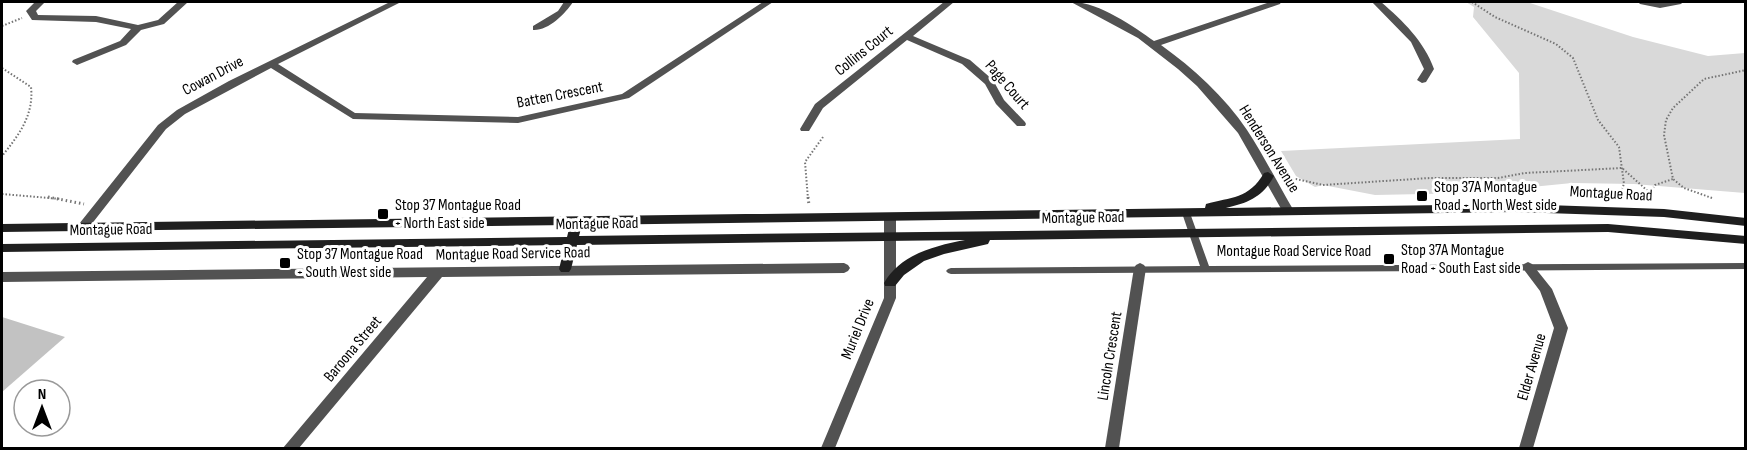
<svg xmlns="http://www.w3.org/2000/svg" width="1747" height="450" viewBox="0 0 1747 450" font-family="'Sofia Sans Condensed',sans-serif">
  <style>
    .green { fill: #d9d9d9 }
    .building { fill: #c2c2c2 }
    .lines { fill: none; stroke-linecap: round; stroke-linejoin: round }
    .path-far1 { stroke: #747474; stroke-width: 2; stroke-dasharray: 1.5 2; stroke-linecap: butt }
    .path { stroke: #747474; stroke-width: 3; stroke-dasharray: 1.5 3; stroke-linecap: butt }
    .service { fill: #525252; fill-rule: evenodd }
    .minor { fill: #525252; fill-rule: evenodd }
    .secondary { fill: #1f1f1f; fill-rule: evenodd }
    .poi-dot { fill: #000; stroke: #fff; stroke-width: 2 }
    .labels { text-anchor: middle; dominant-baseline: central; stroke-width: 6; stroke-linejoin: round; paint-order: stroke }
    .street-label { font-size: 16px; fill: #000; stroke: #fff }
    .poi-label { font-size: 16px; fill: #000; stroke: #fff; text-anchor: start }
  </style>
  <rect width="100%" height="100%" fill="#fff"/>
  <path class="green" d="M1466,2h61l106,35 75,19 37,-3v140l-111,-9 -62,-1 -100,10 -97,2 -52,-10 -8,2 -19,-11 -15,-25 239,-12 -1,-66 -46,-56 1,-10z"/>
  <path class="building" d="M2,317l63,20 -63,55z"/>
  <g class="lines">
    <g class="path-far1">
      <path d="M1472,2l23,15 61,27 17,14 25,62 21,27 5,37 -2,5"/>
      <path d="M2,26l20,-8"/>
      <path d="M2,68l29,19c3,28 -12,48 -29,69"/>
      <path d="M1282,176l41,9 107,-7h68l27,-5 97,-5 28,25 5,-8 18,-6"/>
      <path d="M2,194l59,5"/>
      <path d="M1712,198l-28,-10 -11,-9 -9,-44 2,-15 7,-12 31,-29 42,-9"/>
      <path d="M808,199l-3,-37 18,-25"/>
    </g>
    <g class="path">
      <path d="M48,197l36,7"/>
      <path d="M808,197l1,8"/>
    </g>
    <path class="service" d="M1186,210l4,3 19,53 537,-3v6l-795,5 -3,-1 -2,-2 2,-2 3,-1 249,-2 -18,-53z"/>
    <g class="minor">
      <path d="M35,2h10l-9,9 2,4 58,1 42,9 20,-5 20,-18h10l-24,22 -23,6 -15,15 -49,20 -5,-3 1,-2 47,-19 11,-12 -35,-7 -64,-2 -6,-9z"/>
      <path d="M390,2h11l-123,62 77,49 163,4 104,-23 141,-92h10l-144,96 -111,25 -165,-4 -82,-51 -86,46 -19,15 -79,101h-8l-2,-3 2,-3 79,-99 19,-15 52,-29z"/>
      <path d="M564,2h9c-8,12 -25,29 -40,28v-4l25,-15z"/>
      <path d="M944,2h10l-41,34 57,24 23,20 11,20 21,22 1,2 -1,2h-8l-21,-22 -11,-20 -23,-20 -55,-24 -84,68 -14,23h-8l-1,-2 15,-25z"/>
      <path d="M1071,2c24,-2 64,25 83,39l116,-39h11l-1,2 -119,41c32,23 64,52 86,85 17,26 31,54 47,81l-2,3h-8l-46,-81 -41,-47 -19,-17 -40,-31z"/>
      <path d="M1372,2h9c22,19 43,39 53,67l-8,13 -4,1 -5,-3 7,-11 -13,-27z"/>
      <path d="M1638,2h45l-2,2 -21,4 -20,-4z"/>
      <path d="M890,213l6,4v81l-61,150h-14l63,-150v-81z"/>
      <path d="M1528,262l4,2 20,25 16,39 -35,120h-14l35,-120 -14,-37 -18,-24 2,-3z"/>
      <path d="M844,263l4,2 2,3 -2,3 -4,2 -402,4 -143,171h-16l144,-171 -425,5v-10z"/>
      <path d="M1140,263l4,2 2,3 -27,180h-14l29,-180 2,-3z"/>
    </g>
    <path class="secondary" d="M1268,172l6,4c-11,21 -26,27 -48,32l289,-4 149,5 82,9v8l-82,-9 -149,-5 -933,13 -3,11 1029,-12 138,12v8l-138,-12 -618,8 -2,4 -44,10 -20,7 -20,14 -9,11h-10l-1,-3c17,-29 50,-37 81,-43l-388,5 -6,24 -2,3h-8l-2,-3 6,-24 -563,7v-8l565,-7 3,-12 -568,7v-8l1203,-16 1,-4c25,-7 43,-5 58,-31z"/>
  </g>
  <g class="poi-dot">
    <rect x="1416" y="190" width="12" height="12" rx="3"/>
    <rect x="377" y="208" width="12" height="12" rx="3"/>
    <rect x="1383" y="253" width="12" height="12" rx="3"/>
    <rect x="279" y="257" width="12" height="12" rx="3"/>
  </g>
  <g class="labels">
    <g class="street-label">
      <text transform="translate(864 51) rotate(-39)">Collins Court</text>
      <text transform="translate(213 76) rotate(-28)">Cowan Drive</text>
      <text transform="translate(1007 85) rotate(49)">Page Court</text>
      <text transform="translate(560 95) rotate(-11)">Batten Crescent</text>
      <text transform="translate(1269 149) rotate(58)">Henderson Avenue</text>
      <text transform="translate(1611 194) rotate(3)">Montague Road</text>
      <text transform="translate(1083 218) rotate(-1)">Montague Road</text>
      <text transform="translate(597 224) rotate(-1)">Montague Road</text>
      <text transform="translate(111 230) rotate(-1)">Montague Road</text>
      <text x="1294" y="251">Montague Road Service Road</text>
      <text transform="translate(513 254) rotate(-1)">Montague Road Service Road</text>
      <text transform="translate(858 329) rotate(-68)">Muriel Drive</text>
      <text transform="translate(353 349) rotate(-50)">Baroona Street</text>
      <text transform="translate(1110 356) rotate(-81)">Lincoln Crescent</text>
      <text transform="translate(1532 367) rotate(-74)">Elder Avenue</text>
    </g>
    <g class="poi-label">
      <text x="1434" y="187">Stop 37A Montague<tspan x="1434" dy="18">Road - North West side</tspan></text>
      <text x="395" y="205">Stop 37 Montague Road<tspan x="395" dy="18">- North East side</tspan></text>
      <text x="1401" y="250">Stop 37A Montague<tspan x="1401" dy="18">Road - South East side</tspan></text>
      <text x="297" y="254">Stop 37 Montague Road<tspan x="297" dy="18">- South West side</tspan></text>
    </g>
  </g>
  <rect width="1747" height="450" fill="none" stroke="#000000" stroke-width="6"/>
  <g transform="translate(42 408)"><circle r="28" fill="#ffffff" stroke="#999999" stroke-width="1.5"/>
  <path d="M0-4.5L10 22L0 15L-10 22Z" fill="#000000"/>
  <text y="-9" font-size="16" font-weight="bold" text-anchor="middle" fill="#000000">N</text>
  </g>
</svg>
